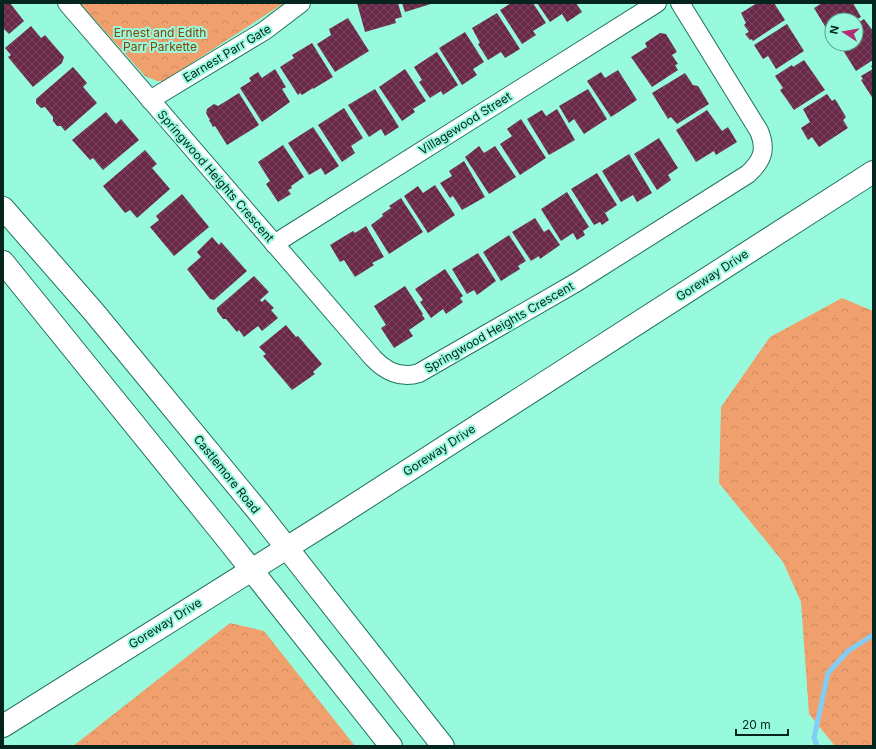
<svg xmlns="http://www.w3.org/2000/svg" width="876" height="749" viewBox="0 0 876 749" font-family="Inter,sans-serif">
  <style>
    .forest { fill: url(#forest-crowns) }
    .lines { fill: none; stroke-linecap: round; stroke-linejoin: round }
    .stream { stroke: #81cdf6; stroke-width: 5 }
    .building { fill: url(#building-cross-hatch) }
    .minor-casing { stroke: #23725e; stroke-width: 20 }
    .tertiary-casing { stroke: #23725e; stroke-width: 24 }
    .secondary-casing { stroke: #23725e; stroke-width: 24 }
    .minor { stroke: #fff; stroke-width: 18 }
    .tertiary { stroke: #fff; stroke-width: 22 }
    .secondary { stroke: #fff; stroke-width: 22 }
    .labels { text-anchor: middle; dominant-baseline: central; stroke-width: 4; stroke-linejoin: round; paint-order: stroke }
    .park-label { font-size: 12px; fill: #874208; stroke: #98fadd }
    .street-label { font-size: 12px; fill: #04251d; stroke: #98fadd }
  </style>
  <defs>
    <pattern id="forest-crowns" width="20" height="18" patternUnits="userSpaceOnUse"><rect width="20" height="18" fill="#f0a06d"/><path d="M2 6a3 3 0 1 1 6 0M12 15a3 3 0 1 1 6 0" fill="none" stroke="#cc8a5e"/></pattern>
    <pattern id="building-cross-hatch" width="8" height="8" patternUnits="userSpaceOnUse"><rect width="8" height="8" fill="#6b2949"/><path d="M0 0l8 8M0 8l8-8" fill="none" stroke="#7a4760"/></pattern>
  </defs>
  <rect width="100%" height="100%" fill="#98fadd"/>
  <g class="forest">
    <path d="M80,3h204l-120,78h-7l-12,-5z"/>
    <path d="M842,298l31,13v435h-38l-26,-32 -8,-112 -18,-40 -64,-79 2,-76 49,-70z"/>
    <path d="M230,623l34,8 91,115h-282z"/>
  </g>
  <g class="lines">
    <path class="stream" d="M817,746l-3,-8 14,-65 20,-22 25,-16"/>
  </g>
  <g class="building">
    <path d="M3,3h7l14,18 -15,13 -5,-5 -1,1z"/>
    <path d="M357,3h41l4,14 -7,2 1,4 -31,9z"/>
    <path d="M402,3h32l-29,9z"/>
    <path d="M511,3h22l13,20 -13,8 3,4 -14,9 -22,-34z"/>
    <path d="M537,3h39l6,9 -15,10 -5,-8 -12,8z"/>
    <path d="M757,3h17l11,17 -32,21 -2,-2 -1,1 -5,-6 4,-2 -5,-7 2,-2 -5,-10z"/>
    <path d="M822,3h31l8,14 -6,3h-23v12l-3,1 -15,-25z"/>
    <path d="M497,13l23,36 -15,9 -4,-6 -13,8 -10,-16 2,-1 -8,-15z"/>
    <path d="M348,18l21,33 -34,21 -18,-28 14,-9 -2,-6z"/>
    <path d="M864,19l9,12v29l-17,11 -17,-27h17v-20z"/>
    <path d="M787,24l17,27 -28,18 -8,-13 -5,3 -9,-14z"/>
    <path d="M31,26l10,12 4,-3 19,22 -2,6 -29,24 -25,-30 3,-2 -6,-7z"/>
    <path d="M465,32l19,30 -11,7 4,6 -15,10 -23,-37z"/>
    <path d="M660,33l6,1 11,18 -5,3 6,9 -3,1 3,5 -26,17 -21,-30 16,-10 -2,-4z"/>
    <path d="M312,43l21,34 -20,12v-1l-11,7 -2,-2 -2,2 -18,-28 14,-9 -2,-3z"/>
    <path d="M437,52l21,33 -15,10 -2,-4 -11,7 -11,-16 3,-2 -8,-13z"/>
    <path d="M804,60l21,30 -31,20 -14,-20 3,-2 -8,-12 17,-11 1,2z"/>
    <path d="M873,65v34l-12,-19 2,-1 -2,-3 12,-7 -2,-3z"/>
    <path d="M73,67l14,16 -4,4 14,16 -32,28 -4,-5h-4l-4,-5v-4l-8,-10 -4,1 -5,-5v-4z"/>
    <path d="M275,69l11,18 -4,2 8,13 -28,20 -22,-34 11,-7 -2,-3 9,-6 4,6z"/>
    <path d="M405,69l21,32 -13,8 2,3 -13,9 -23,-34z"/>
    <path d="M618,70l19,30 -26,17 -24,-36 14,-9 4,6z"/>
    <path d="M685,73l8,12 5,1 11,18 -32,20 -6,-7 -3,2 -16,-26z"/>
    <path d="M375,89l24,38 -14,9 -4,-7 -12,8 -21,-32z"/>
    <path d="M588,89l19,30 -23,15 -10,-15 -5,4 -10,-17z"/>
    <path d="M239,93l20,32 -32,20 -12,-19 -2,1 -4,-7h1l-4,-7 1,-4 7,-5 4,2z"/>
    <path d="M827,94l5,7 3,-2 11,18 -3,3 5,8 -29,19 -7,-10 -4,3 -7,-12 9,-6 -7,-13z"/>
    <path d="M344,108l19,30 -12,8 4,7 -13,9 -24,-37z"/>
    <path d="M557,109l18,31 -26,15 -22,-36 15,-9 4,6z"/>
    <path d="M707,110l15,21 6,-4 9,15 -21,13 -2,-4 -18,11 -20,-32z"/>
    <path d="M106,112l10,12 5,-5 18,21 -36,30 -10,-12 -3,2 -18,-20z"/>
    <path d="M521,119l25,39 -26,17 -20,-31 12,-8 -5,-7z"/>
    <path d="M313,127l26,39 -14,9 -4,-7 -12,7 -21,-32z"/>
    <path d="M659,138l19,30 -10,7 3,5 -14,10 -23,-36z"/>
    <path d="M283,145l21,32 -13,9 1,2 -4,2 3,4 -13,8 -12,-18 4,-3 -12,-19z"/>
    <path d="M479,146l5,7 11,-7 21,31 -27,17 -24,-37z"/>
    <path d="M145,150l12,14 -5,4 18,21 -33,29 -7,-8 -5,3 -22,-27z"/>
    <path d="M629,154l23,39 -15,9 -4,-7 -12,7 -19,-31z"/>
    <path d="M464,161l21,36 -23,13 -9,-14 -3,2 -10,-15 12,-7 -3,-5z"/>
    <path d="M597,173l20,32 -12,8 4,7 -7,5 -2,-3 -6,3 -23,-36z"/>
    <path d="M435,185l20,30 -27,18 -24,-37 14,-10 5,7z"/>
    <path d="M567,192l22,35 -6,4 2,4 -8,5 -4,-7 -12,8 -20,-32z"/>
    <path d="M182,194l27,33 -35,29 -24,-29 9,-7 -3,-4z"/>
    <path d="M401,198l22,34 -34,22 -18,-29 12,-9 -1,-2 9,-6 -2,-2z"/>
    <path d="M535,218l9,14 5,-3 11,16 -20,14 -1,-3 -8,5 -19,-29z"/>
    <path d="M366,226l18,31 -12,6 2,2 -19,12 -11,-17 -4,2 -10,-17 23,-14 2,2z"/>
    <path d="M509,235l17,26 -8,5 2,3 -19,12 -18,-29z"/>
    <path d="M212,237l7,8 2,-3 26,29 -33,29 -4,-1 -23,-30 14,-12 -4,-5z"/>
    <path d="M478,253l18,28 -19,14 -3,-5 -7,4 -15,-25z"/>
    <path d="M445,269l18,27 -3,2 3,4 -17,12 -3,-5 -12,9 -11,-16 3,-2 -8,-11z"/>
    <path d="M254,276l15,16 -9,8 2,2 3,-3 9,9 -3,2 7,8 -16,13 -4,-5 -14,11 -5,-7 -2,2 -11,-13h-3l-6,-8v-3z"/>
    <path d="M405,286l18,28 -1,1 3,4 -16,11 4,6 -19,12 -13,-20 5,-3 -12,-19z"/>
    <path d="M286,325l10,12 2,-1 24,28 -9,8 2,2 -23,16 -29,-34 3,-2 -7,-7z"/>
  </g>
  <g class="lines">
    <defs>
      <g id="minor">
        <path d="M67,3l306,355c12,13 28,21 46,15l158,-91 171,-108c14,-13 19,-24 11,-43l-79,-128"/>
        <path d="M150,100l114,-69 37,-28"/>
        <path d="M274,244l383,-241"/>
      </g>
      <path id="tertiary" d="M3,726l325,-204 545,-350"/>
      <g id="secondary">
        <path d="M3,208l90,103 164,199 186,236"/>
        <path d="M3,262l220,272 168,212"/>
      </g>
    </defs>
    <use href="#minor" class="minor-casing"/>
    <use href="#tertiary" class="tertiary-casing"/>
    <use href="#secondary" class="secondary-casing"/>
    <use href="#minor" class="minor"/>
    <use href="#tertiary" class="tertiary"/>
    <use href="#secondary" class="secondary"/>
  </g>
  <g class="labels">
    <g class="park-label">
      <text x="160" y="32">Ernest and Edith<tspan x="160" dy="14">Parr Parkette</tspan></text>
    </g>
    <g class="street-label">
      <text transform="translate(227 53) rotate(-31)">Earnest Parr Gate</text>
      <text transform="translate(465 123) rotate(-32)">Villagewood Street</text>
      <text transform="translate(216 176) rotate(49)">Springwood Heights Crescent</text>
      <text transform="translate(712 275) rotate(-33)">Goreway Drive</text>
      <text transform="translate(499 327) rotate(-30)">Springwood Heights Crescent</text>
      <text transform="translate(439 450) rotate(-33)">Goreway Drive</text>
      <text transform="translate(227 474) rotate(51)">Castlemore Road</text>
      <text transform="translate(165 623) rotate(-32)">Goreway Drive</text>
    </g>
  </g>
  <rect width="876" height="749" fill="none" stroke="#04251d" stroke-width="8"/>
  <g transform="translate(844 32) rotate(282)"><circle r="19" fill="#98fadd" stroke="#5da590"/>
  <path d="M0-3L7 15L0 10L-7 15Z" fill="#b12d73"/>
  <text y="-6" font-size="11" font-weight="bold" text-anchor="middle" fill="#04251d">N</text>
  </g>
  <path d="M736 729v6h52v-6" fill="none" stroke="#04251d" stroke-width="2"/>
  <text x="742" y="729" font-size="12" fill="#04251d" stroke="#98fadd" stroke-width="3" paint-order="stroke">20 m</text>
</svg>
